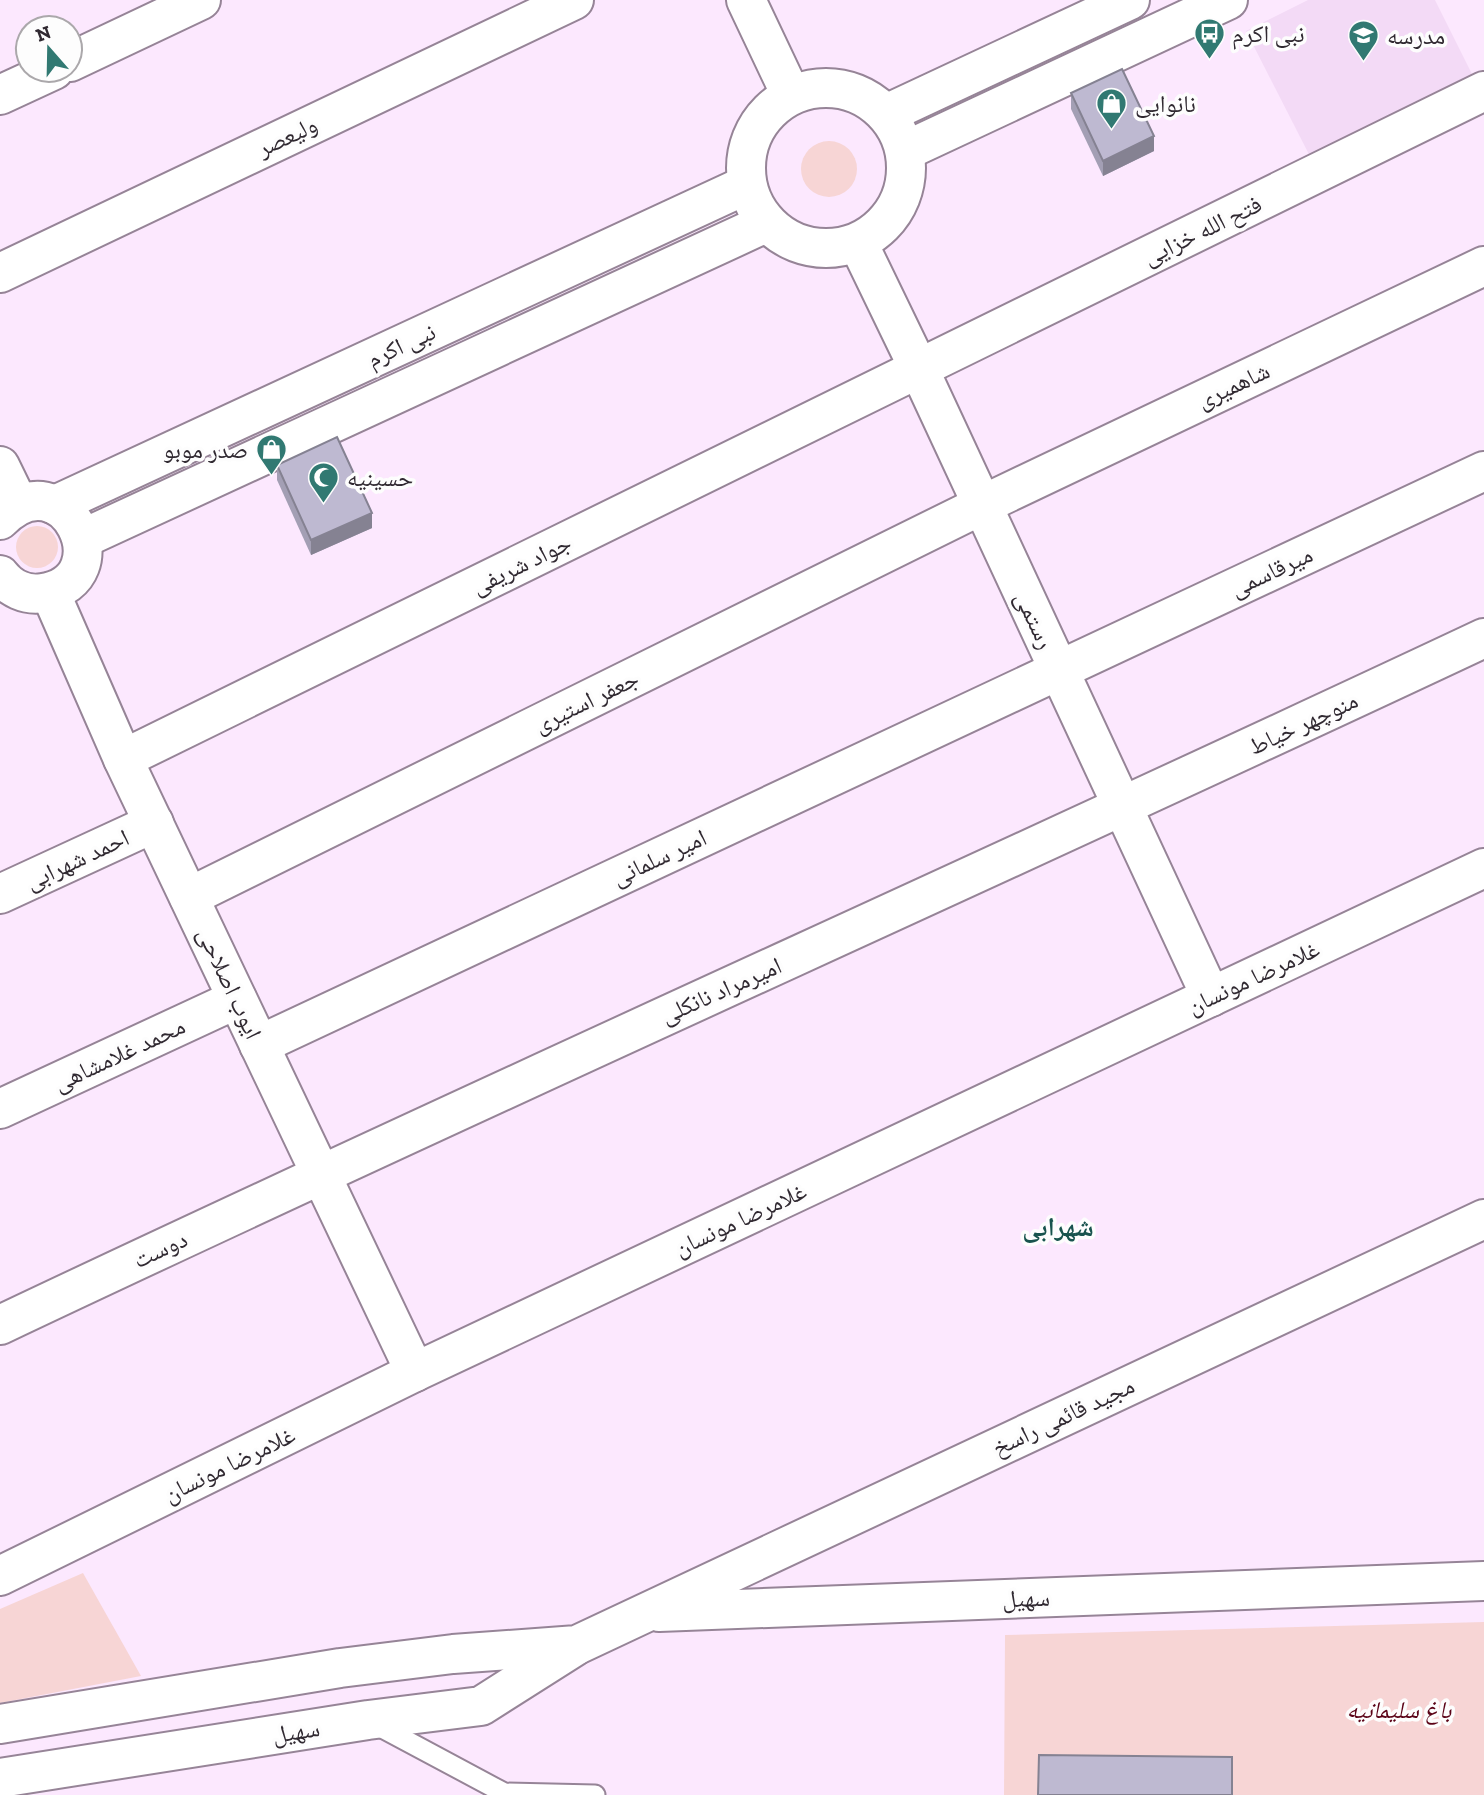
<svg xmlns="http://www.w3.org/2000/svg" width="1484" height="1795" viewBox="0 0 1484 1795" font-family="'Zilla Slab','Noto Naskh Arabic',serif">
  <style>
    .built { fill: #f3daf6 }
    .green { fill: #f7d5d5 }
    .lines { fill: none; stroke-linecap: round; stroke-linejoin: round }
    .service-casing { stroke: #968497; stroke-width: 23 }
    .minor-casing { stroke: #968497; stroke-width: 42 }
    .tertiary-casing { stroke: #968497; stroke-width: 42 }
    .service { stroke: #fff; stroke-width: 19 }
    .minor { stroke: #fff; stroke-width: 38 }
    .tertiary { stroke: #fff; stroke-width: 38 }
    .wall { fill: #a39fb4 }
    .shaded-wall { fill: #858292 }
    .building { fill: #beb9d1; stroke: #858292; stroke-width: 2 }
    .labels { text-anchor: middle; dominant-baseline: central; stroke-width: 7; stroke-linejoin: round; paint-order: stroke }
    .poi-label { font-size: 24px; fill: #302931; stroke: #fdfdfd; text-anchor: start }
    .street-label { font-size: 24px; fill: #302931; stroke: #fdfdfd }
    .park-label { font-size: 24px; font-style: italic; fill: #5b0317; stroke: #fdfdfd }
    .neighbourhood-label { font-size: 26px; font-weight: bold; fill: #18534e; stroke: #fdfdfd }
  </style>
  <rect width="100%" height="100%" fill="#fce8fe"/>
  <path class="built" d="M1308,0h127l47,94 -162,82 -74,-145z"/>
  <g class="green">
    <circle cx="829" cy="169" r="28"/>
    <circle cx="37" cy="547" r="21"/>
    <path d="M83,1573l58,103 -141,27v-94z"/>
    <path d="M1484,1622v173h-480l1,-160z"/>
  </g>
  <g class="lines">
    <defs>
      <path id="service" d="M375,1724l129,69 91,2"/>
      <g id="minor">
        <path d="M746,0l45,95"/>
        <path d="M70,62l131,-62"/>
        <path d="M0,95l54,-25"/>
        <path d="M0,273l574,-273"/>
        <path d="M50,592l73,167 292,613"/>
        <path d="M123,759l1361,-668"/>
        <path d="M0,894l154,-71"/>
        <path d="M189,897l793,-392 502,-239"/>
        <path d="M259,1045l1225,-574"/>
        <path d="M0,1109l237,-110"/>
        <path d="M0,1325c493,-234 991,-455 1484,-687"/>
        <path d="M659,1612l825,-31"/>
        <path d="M0,1724l340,-56 113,-14 124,-9 907,-426"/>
        <path d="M0,1778l368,-58 113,-14 93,-59"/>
      </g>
      <g id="tertiary">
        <circle cx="826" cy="168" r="80"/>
        <path d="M886,114l244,-114"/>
        <path d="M905,151l323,-151"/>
        <path d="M858,243l61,126 292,628"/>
        <path d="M0,466l19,39"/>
        <path d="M55,505l691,-320"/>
        <path d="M0,520c64,-66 125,59 43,73 -17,3 -33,-5 -43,-18"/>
        <path d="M82,539l684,-316"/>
        <path d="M0,1576l415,-204 1069,-504"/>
      </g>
    </defs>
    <use href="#service" class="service-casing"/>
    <use href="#minor" class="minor-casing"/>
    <use href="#tertiary" class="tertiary-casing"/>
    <use href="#service" class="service"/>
    <use href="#minor" class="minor"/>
    <use href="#tertiary" class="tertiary"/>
  </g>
  <g class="wall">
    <path d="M1071,93l83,58 -51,25 -32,-67z"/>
    <path d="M277,465l95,63 -61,27 -34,-75z"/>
  </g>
  <g class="shaded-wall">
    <path d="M1154,136v15l-51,25v-15z"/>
    <path d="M372,513v15l-61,27v-15z"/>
  </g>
  <g class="building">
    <path d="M1122,69l32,67 -51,25 -32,-68z"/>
    <path d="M337,437l35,76 -61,27 -34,-75z"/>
    <path d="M1039,1755l193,2v38h-194z"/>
  </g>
  <defs>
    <symbol id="bus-pin" viewBox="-11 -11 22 30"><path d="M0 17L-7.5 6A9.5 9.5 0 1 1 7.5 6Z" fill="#317972" stroke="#fdfdfd"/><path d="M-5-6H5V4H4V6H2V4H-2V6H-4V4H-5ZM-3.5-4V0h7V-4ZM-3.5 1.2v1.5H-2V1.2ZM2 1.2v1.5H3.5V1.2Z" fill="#fff"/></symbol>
    <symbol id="school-pin" viewBox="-11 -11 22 30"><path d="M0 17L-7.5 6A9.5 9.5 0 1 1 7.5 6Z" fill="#317972" stroke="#fdfdfd"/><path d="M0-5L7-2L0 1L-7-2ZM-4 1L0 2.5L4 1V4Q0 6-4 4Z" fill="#fff"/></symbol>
    <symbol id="shop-pin" viewBox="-11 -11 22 30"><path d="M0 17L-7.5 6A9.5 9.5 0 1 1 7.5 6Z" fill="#317972" stroke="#fdfdfd"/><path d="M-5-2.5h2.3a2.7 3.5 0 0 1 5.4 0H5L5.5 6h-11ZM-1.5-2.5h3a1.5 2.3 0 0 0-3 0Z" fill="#fff"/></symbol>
    <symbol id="mosque-pin" viewBox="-11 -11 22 30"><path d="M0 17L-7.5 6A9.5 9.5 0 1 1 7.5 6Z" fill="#317972" stroke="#fdfdfd"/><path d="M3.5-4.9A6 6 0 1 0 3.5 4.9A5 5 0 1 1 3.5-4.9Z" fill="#fff"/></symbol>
  </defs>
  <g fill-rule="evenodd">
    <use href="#bus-pin" x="1192" y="16" width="35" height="47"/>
    <use href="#school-pin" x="1346" y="18" width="35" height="47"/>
    <use href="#shop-pin" x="1094" y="86" width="35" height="47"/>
    <use href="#shop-pin" x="254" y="432" width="35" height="47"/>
    <use href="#mosque-pin" x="306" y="460" width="35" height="47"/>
  </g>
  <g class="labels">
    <g class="poi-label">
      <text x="1232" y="33">نبی اکرم</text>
      <text x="1387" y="35">مدرسه</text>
      <text x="1135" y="103">نانوایی</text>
      <text x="248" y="449" text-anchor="end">صدر موبو</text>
      <text x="347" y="477">حسینیه</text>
    </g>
    <g class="street-label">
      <text transform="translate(287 136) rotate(-25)">ولیعصر</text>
      <text transform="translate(1202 230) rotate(-26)">فتح الله خزایی</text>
      <text transform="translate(401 345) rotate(-25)">نبی اکرم</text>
      <text transform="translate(1233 385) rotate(-25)">شاهمیری</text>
      <text transform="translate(521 564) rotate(-26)">جواد شریفی</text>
      <text transform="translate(1271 571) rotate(-25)">میرقاسمی</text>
      <text transform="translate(1035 620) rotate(65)">رستمی</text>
      <text transform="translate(586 701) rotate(-26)">جعفر استیری</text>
      <text transform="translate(1303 723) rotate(-25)">منوچهر خیاط</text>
      <text transform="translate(659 857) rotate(-25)">امیر سلمانی</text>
      <text transform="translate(77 859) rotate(-25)">احمد شهرابی</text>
      <text transform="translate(1253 977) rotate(-25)">غلامرضا مونسان</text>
      <text transform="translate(230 983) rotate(65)">ایوب اصلاحی</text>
      <text transform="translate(721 990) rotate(-24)">امیرمراد نانکلی</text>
      <text transform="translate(119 1054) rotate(-25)">محمد غلامشاهی</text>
      <text transform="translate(740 1219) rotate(-25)">غلامرضا مونسان</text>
      <text transform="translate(160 1249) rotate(-25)">دوست</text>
      <text transform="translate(1063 1416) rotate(-25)">مجید قائمی راسخ</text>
      <text transform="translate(229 1464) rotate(-26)">غلامرضا مونسان</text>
      <text transform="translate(1026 1598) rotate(-2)">سهیل</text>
      <text transform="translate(296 1731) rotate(-9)">سهیل</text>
    </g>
    <g class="park-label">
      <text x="1399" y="1709">باغ سلیمانیه</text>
    </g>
    <g class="neighbourhood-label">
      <text x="1058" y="1227">شهرابی</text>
    </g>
  </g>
  <g transform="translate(49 49) rotate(340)"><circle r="33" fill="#fdfdfd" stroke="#aba8ab" stroke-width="2"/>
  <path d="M0-5L12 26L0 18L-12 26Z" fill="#317972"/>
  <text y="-10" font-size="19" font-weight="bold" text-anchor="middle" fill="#302931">N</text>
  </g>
</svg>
